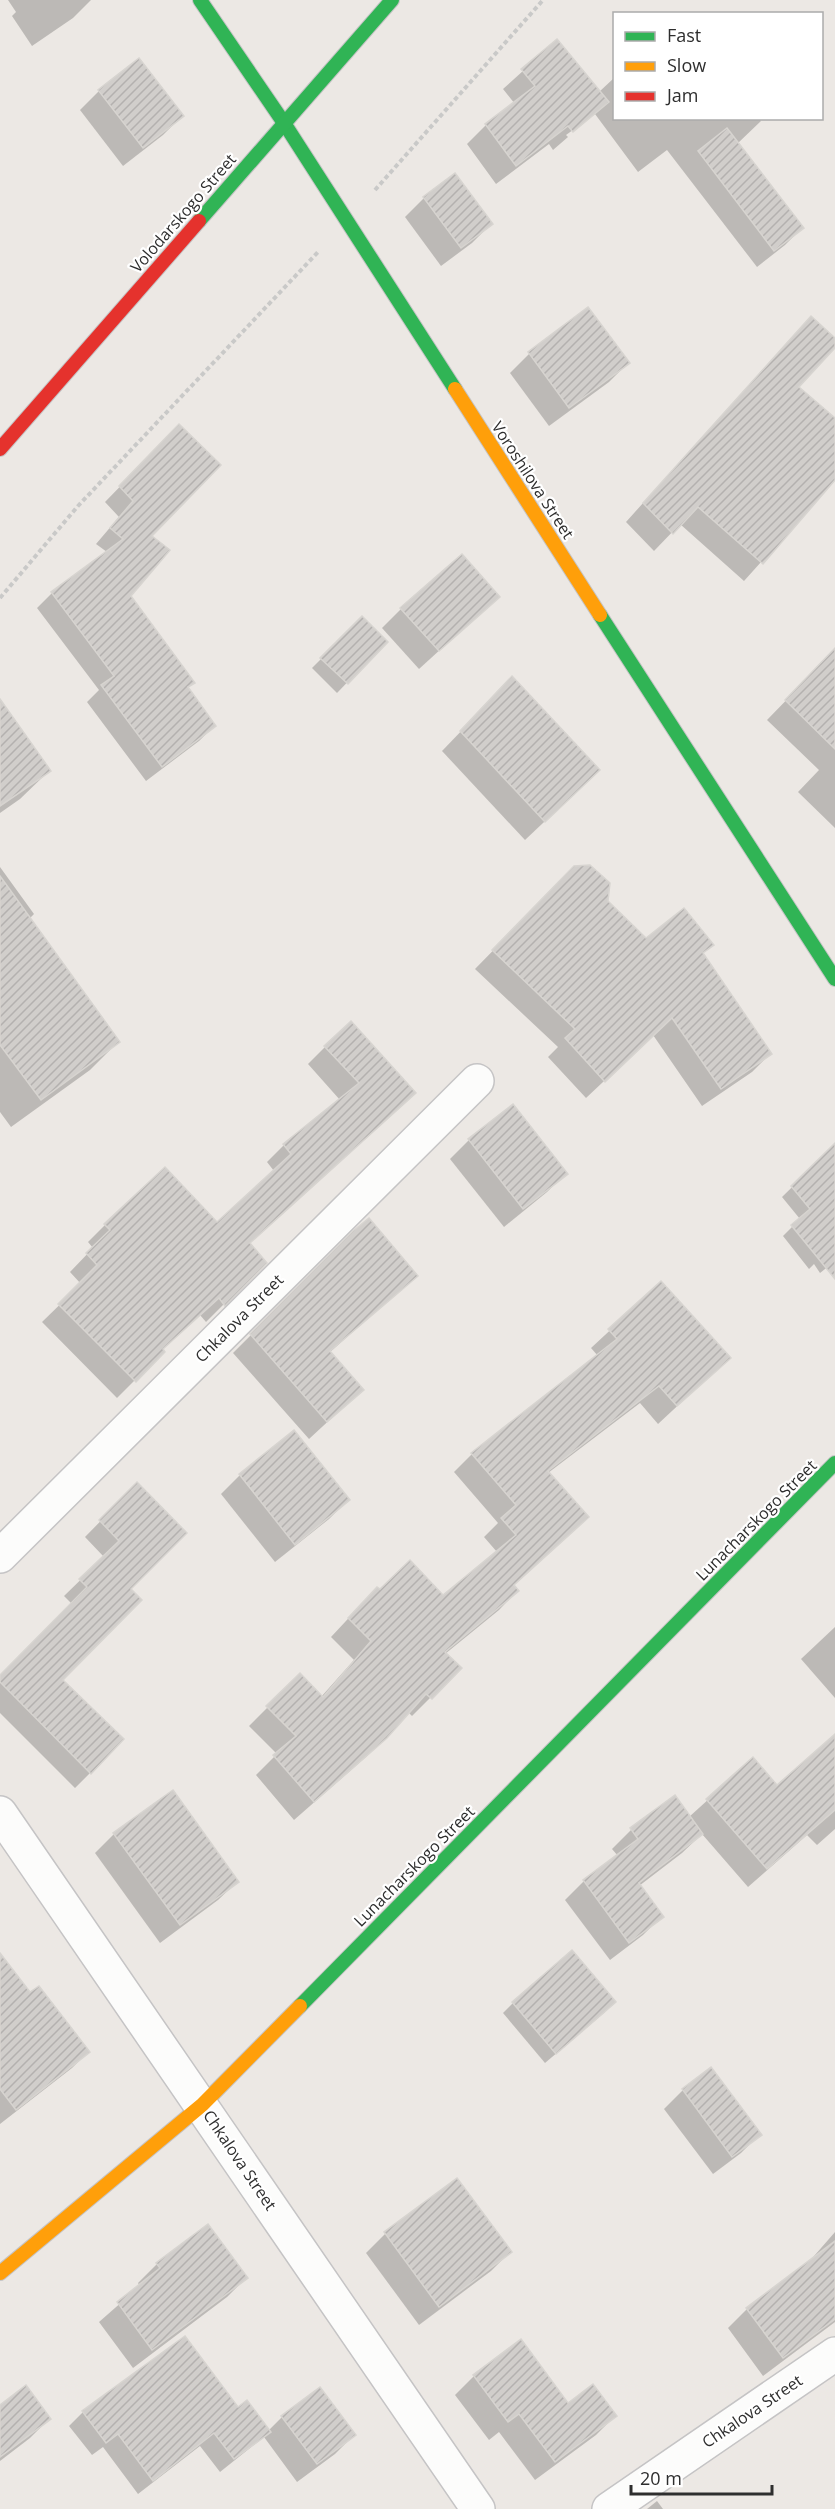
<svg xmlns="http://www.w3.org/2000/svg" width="835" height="2509" viewBox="0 0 835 2509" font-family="'Open Sans',sans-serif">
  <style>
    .shadow { fill: #0003 }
    .building { fill: url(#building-hatch); stroke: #d7d4d0; stroke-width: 1.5 }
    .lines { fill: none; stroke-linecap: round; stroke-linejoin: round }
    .street-casing { stroke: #c5c4c5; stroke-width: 36 }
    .fast-casing { stroke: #c5c4c5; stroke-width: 16 }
    .slow-casing { stroke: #c5c4c5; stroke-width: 16 }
    .jam-casing { stroke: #c5c4c5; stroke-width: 16 }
    .path { stroke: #c9c9c8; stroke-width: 4; stroke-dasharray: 4.5 3; stroke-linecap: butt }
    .street { stroke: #fcfcfb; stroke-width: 33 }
    .fast { stroke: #30b455; stroke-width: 14 }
    .slow { stroke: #ff9f0a; stroke-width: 14 }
    .jam { stroke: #e5322d; stroke-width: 14 }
    .labels { text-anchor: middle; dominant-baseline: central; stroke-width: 4.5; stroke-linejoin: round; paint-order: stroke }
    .street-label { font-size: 16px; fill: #2e2e2e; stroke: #fff }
  </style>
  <defs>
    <pattern id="building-hatch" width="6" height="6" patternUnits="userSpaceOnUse" patternTransform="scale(1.5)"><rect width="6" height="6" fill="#d1cecb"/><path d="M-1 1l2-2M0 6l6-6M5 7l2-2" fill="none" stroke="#b4b1af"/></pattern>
  </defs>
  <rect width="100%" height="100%" fill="#ece8e4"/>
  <g class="shadow">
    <path d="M8,0h83l-18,18 -41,28 -20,-30 4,-4z"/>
    <path d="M556,41l43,51 15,-14v40h144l3,3 -24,23 65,84 -17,17 -28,22 -90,-117 -29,22 -43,-58 -29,21 2,2 -15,13 -4,-6 -53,40 -29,-40 19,-19 29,-21 -12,-15z"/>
    <path d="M139,60l43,56 -19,19 -40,31 -43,-56 19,-19z"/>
    <path d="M424,198l67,26 -19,19 -31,23 -36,-49z"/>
    <path d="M793,336l42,4v6l-38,41 38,33v40l-23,45 -68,76 -64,-57 -26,27 -28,-29z"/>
    <path d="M529,354l99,9 -19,19 -60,44 -39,-53z"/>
    <path d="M179,426l-29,110 -21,60 64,86 -6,6 27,38 -15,15 -53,40 -59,-79 12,-12 -62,-82 15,-15 55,-41 -11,-8 23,-27 -14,-15z"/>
    <path d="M498,597l-79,72 -37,-41 19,-19z"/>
    <path d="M362,618l24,24 -49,51 -25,-25z"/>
    <path d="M835,650v178l-37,-36 21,-22 -52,-50z"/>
    <path d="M494,697l85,92 -54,51 -83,-89z"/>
    <path d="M0,702l49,69 -29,28 -20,14z"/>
    <path d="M0,867l34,47 -5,5 89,123 -28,28 -79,57 -11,-15z"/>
    <path d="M556,886l50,15 40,39 66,4 -10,10 68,100 -18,18 -50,34 -49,-71 -67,63 -38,-41 10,-10 -83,-78z"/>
    <path d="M325,1047l89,46 -165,151 16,19 -59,59 -6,-7 -39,35 2,2 -46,46 -75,-76 39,-38 -11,-12 23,-24 -5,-6 17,-17 112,-1 57,-53 -7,-9 17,-17 56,-45 -32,-36z"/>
    <path d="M469,1140l97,33 -19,19 -43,35 -54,-68z"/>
    <path d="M835,1145v116l-15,12 -6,-9 -5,5 -26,-33 17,-17 -18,-22z"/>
    <path d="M354,1232l62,44 -87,77 33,37 -53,49 -76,-86z"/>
    <path d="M661,1283l68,75 -71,66 -18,-21 -92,70 -36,113 5,5 -18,19 -54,44 15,14 -48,48 -4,-4 -41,44 -73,64 -38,-45 21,-21 -28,-28 51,-51 21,22 33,-37 -23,-23 28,-30 84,-10 54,-45 -13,-15 14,-14 -44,-51 18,-18 126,-98 -7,-8z"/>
    <path d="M294,1432l54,68 -19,19 -54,43 -54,-68 19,-19z"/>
    <path d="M137,1484l-8,105 -68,91 29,93 -15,15 -75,-75v-36l72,-73 -8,-8 40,-39 -19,-20z"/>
    <path d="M835,1627v71l-34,-39z"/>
    <path d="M835,1736v93l-18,16 -10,-10 -59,52 -46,-53 -20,19 -43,33 23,30 -19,19 -33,25 -45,-60 19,-19 34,-25 -6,-7 19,-19 43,-33 15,20 64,-58 24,28z"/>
    <path d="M172,1792l65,90 -19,18 -58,43 -65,-90 19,-19z"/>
    <path d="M0,1956l30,38 58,58 -16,16 -72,56z"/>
    <path d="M513,2003l92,9 -60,51 -42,-50z"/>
    <path d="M683,2090l77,44 -19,19 -28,21 -49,-65z"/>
    <path d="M456,2180l54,72 -19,19 -72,54 -53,-72 19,-19z"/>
    <path d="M835,2232v90l-72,54 -35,-48 19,-19 61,-46z"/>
    <path d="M157,2264l89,14 -19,19 -94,71 -34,-46 41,-36 -2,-3z"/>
    <path d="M474,2376l94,29 47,11 -19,19 -61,45 -36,-48 -10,8 -34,-45z"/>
    <path d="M0,2407l49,12 -19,19 -30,23z"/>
    <path d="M238,2409l30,22 14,-14 72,18 -19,19 -38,28 -33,-45 -44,35 -20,-26 -62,48 -35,-47 -11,8 -23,-29 14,-14z"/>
    <path d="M657,2501l6,8h-16z"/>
  </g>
  <g class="building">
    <path d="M557,39l52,63 -36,30 -5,-6 -52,40 -31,-42 50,-38 -14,-17z"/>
    <path d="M139,58l45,58 -41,32 -45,-58z"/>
    <path d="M727,128l77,100 -30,23 -76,-100z"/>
    <path d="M455,173l38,51 -32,24 -38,-51z"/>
    <path d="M588,307l42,56 -61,45 -41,-56z"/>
    <path d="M811,316l24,22v10l-36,39 36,31v62l-72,84 -65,-57 -25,27 -30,-31z"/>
    <path d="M179,424l42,41 -69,71 18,14 -39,46 64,87 -7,4 28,39 -54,41 -61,-82 13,-9 -63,-84 72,-53 -13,-11 23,-27 -14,-15z"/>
    <path d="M462,554l38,43 -61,54 -39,-43z"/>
    <path d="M362,616l26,26 -40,42 -28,-26z"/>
    <path d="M835,648v101l-50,-49z"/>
    <path d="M512,676l88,94 -55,52 -85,-91z"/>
    <path d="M0,699l51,72 -51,35z"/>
    <path d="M590,865l20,18 -2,18 38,37 38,-30 30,37 -11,8 69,101 -51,35 -49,-71 -67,64 -40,-44 10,-9 -83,-79 82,-84z"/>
    <path d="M0,876l120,166 -79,58 -41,-55z"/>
    <path d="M351,1021l65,72 -166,150 17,20 -42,43 -6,-8 -56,51 2,3 -29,30 -78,-78 39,-39 -11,-12 24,-23 -6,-6 61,-57 52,55 74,-68 -8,-10 76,-61 -35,-37z"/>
    <path d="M513,1104l55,70 -45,35 -55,-70z"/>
    <path d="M835,1143v136l-44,-54 19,-16 -19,-23z"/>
    <path d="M369,1218l49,58 -88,75 34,39 -37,32 -77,-88 103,-103z"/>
    <path d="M661,1281l70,77 -54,48 -18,-20 -111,85 41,46 -75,68 5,6 -74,61 17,16 -30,31 -6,-5 -39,44 -73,64 -41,-47 23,-19 -30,-30 34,-33 23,24 48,-56 -23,-23 29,-31 3,2 30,-29 33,35 73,-60 -15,-17 15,-13 -45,-52 146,-114 -9,-10z"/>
    <path d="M294,1430l56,70 -55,45 -56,-71z"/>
    <path d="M137,1482l50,51 -56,56 11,11 -79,80 61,59 -33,35 -91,-92v-7l87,-88 -8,-8 40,-38 -20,-21z"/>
    <path d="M835,1734v76l-68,59 -61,-70 47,-42 24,28z"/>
    <path d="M173,1790l66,92 -59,43 -67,-92z"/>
    <path d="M675,1795l28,39 -64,49 25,34 -35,26 -46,-63 55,-41 -8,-11z"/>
    <path d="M572,1950l44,52 -60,52 -44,-52z"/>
    <path d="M0,1953l30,39 9,-6 51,66 -74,58 -16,-21z"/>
    <path d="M711,2067l51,68 -30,22 -50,-68z"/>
    <path d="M457,2178l55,74 -73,55 -55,-75z"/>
    <path d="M208,2224l40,54 -96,72 -35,-48 43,-34 -4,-5z"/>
    <path d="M835,2241v78l-52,39 -37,-50z"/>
    <path d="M185,2336l53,71 9,-7 24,32 -37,27 -20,-26 -61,48 -35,-47 -12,9 -24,-32z"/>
    <path d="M521,2339l47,64 25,-19 24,32 -62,46 -36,-48 -11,8 -35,-47z"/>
    <path d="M26,2385l25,34 -51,38v-52z"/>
    <path d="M320,2387l36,48 -39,29 -36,-48z"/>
  </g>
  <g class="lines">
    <defs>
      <g id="street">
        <path d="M0,1556l477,-475"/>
        <path d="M0,1813l478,696"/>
        <path d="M609,2509l226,-155"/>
      </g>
      <g id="fast">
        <path d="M200,0l84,123 171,266"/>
        <path d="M199,221l193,-221"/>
        <path d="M600,615l235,364"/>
        <path d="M300,2006l535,-543"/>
      </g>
      <g id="slow">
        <path d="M455,389l145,226"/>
        <path d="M0,2273l202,-168 98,-99"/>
      </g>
      <path id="jam" d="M0,449l199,-228"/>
    </defs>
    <use href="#street" class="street-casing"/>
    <use href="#fast" class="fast-casing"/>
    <use href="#slow" class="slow-casing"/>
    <use href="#jam" class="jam-casing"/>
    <g class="path">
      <path d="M375,190l168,-190"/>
      <path d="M0,598l78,-92 241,-255"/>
    </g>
    <use href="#street" class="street"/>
    <use href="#fast" class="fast"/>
    <use href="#slow" class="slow"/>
    <use href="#jam" class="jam"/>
  </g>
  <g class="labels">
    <g class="street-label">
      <text transform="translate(183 213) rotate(-49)">Volodarskogo Street</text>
      <text transform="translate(533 480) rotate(57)">Voroshilova Street</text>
      <text transform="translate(239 1318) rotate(-45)">Chkalova Street</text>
      <text transform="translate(756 1520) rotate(-45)">Lunacharskogo Street</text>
      <text transform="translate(414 1866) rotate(-45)">Lunacharskogo Street</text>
      <text transform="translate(240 2160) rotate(56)">Chkalova Street</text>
      <text transform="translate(752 2411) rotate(-34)">Chkalova Street</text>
    </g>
  </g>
  <rect x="613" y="12" width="210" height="108" fill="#ffffff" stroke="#ababab" stroke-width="1.5"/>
  <rect x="625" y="32" width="30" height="9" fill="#30b455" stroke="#ababab" stroke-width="1.5"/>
  <text x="667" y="42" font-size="18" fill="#2e2e2e">Fast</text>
  <rect x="625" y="62" width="30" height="9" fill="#ff9f0a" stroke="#ababab" stroke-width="1.5"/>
  <text x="667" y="72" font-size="18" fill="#2e2e2e">Slow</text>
  <rect x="625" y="92" width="30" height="9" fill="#e5322d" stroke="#ababab" stroke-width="1.5"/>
  <text x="667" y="102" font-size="18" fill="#2e2e2e">Jam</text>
  <path d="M631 2485v9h141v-9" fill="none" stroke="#2e2e2e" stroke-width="3"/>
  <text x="640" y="2485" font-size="18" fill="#2e2e2e" stroke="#ffffff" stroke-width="4.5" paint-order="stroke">20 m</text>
</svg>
